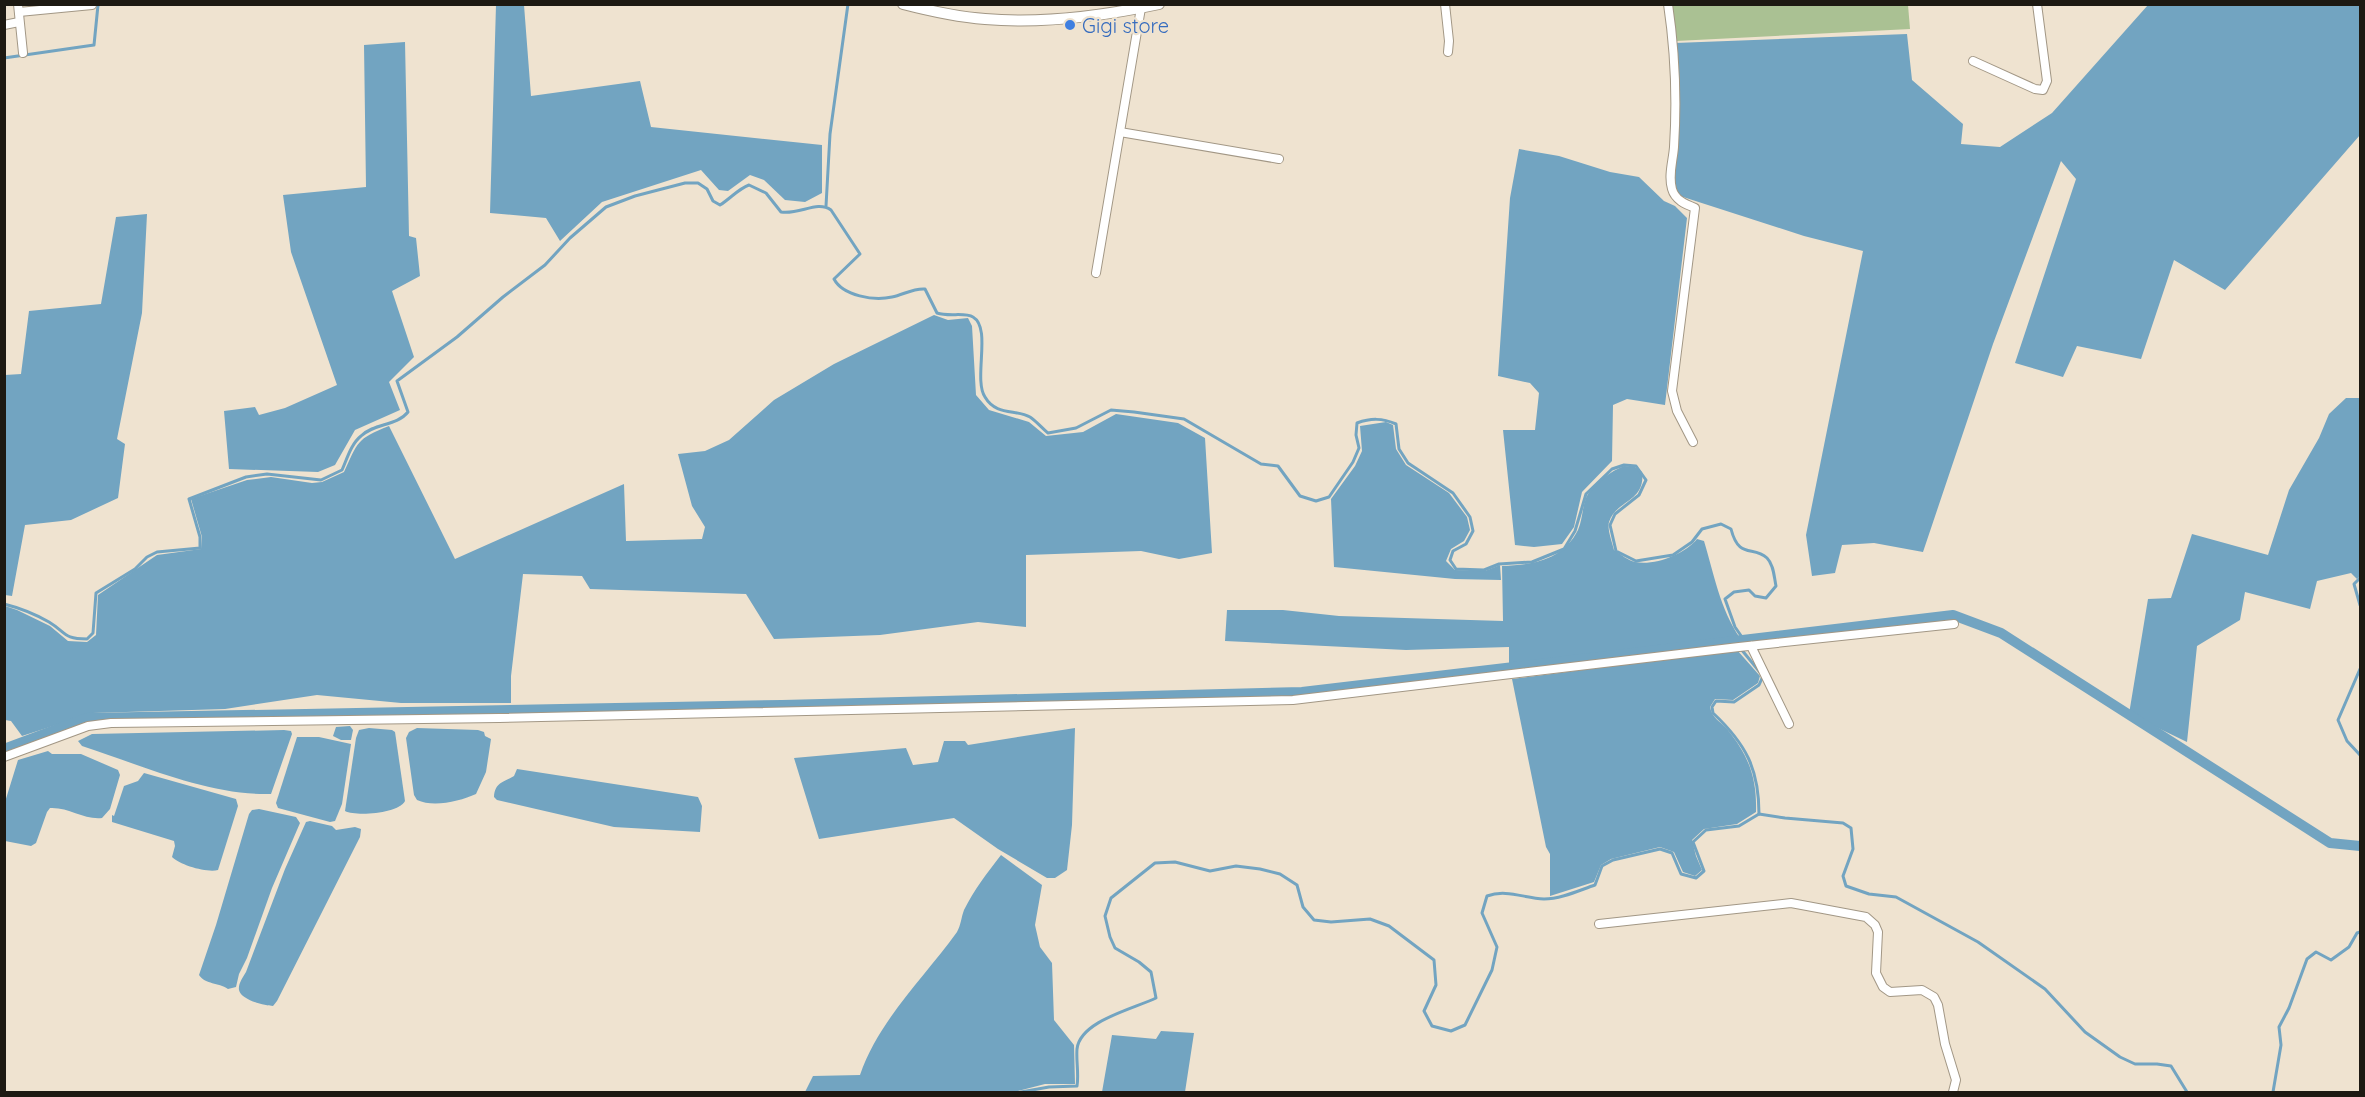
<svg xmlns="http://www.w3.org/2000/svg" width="2365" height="1097" viewBox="0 0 2365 1097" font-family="Quicksand,sans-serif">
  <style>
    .green { fill: #aac193 }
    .water { fill: #72a4c1 }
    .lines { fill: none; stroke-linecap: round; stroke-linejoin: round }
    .stream { stroke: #72a4c1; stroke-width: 3 }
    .canal { stroke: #72a4c1; stroke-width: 10 }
    .minor-casing { stroke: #a29785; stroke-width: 10 }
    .tertiary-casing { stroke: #a29785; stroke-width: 12 }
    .minor { stroke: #fff; stroke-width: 8 }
    .tertiary { stroke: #fff; stroke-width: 10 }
    .shop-dot { fill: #3f7fe0; stroke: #efe3d0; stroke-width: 2 }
    .labels { text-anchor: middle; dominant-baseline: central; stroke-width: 4.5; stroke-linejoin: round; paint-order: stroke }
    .shop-label { font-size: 20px; fill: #366cbe; stroke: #efe3d0; text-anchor: start }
  </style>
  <rect width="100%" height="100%" fill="#efe3d0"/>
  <path class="green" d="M1671,5h237l2,24 -234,12z"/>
  <g class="water">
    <path d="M496,5h28l7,91 109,-15 11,46 171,18v48l-17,9 -20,-2 -21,-20 -14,-5 -22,16 -9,-1 -18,-20 -99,32 -42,39 -14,-23 -56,-5z"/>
    <path d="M2148,5h212v130l-135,155 -51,-30 -33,99 -64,-13 -14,31 -48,-14 61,-184 -15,-18 -68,183 -70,208 -49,-9 -32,2 -7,28 -23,3 -6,-41 57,-284 -59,-15 -124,-40 -6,-7 1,-146 232,-9 5,46 51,44 -2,20 39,3 52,-34z"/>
    <path d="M405,42l4,194 7,2 4,38 -28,15 22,66 -25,25 11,28 -45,20 -20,35 -17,7 -89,-3 -5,-58 31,-4 4,8 26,-7 52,-23 -46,-133 -8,-57 83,-8 -2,-142z"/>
    <path d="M1519,149l40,7 51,16 29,5 25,24 11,5 12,12 -22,187 -38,-6 -14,6 -1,56 -30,31 -8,35 -12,17 -28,3 -19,-2 -12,-115h32l4,-37 -9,-10 -32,-7 12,-178z"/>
    <path d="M147,214l-5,99 -25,126 8,5 -7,54 -47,22 -46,5 -13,71 -7,-1v-220l16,-1 8,-63 72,-7 15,-87z"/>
    <path d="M934,315l14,5 20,-2 4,8 4,69 13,15 40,12 17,14 37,-4 33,-18 62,9 27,15 7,115 -33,6 -38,-8 -115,4v72l-48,-5 -98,13 -106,4 -28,-45 -156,-5 -8,-13 -59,-2 -12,102v27h-110l-84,-8 -92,14 -132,4 -71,23 -11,-15 -6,-1v-114l12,4 33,16 18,15 19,1 9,-7 2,-40 59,-40 44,-6 1,-12 -11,-38 56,-19 24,-3 41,6 10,-1 22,-10c14,-30 12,-33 45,-46l66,133 169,-75 2,57 76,-2 3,-12 -13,-21 -14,-52 27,-3 24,-11 45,-40 60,-36z"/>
    <path d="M2346,398h14v178l-3,3 -6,-6 -34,8 -7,28 -65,-17 -5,28 -43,26 -10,96 -58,-28 19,-115 23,-1 21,-64 76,21 21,-65 30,-52 10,-24z"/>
    <path d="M1386,422l7,3 3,24 10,16 43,28 18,24 3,13 -6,11 -13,8 -5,12 9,9 30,1 15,-6 1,15 -46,-1 -121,-12 -3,-68 24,-33 7,-15 -2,-25z"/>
    <path d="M1624,466l11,1 7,5c4,30 -26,28 -33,50 -2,7 3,20 5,28 6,4 15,11 21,12 20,4 50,-8 62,-23l7,2c10,33 16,68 36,97l-231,28v-19l-103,3 -181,-9 2,-31h56l56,6 164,5 -1,-55c31,-1 61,-6 76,-36 5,-11 4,-26 10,-36 8,-12 23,-23 36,-28z"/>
    <path d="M1737,650l23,26 -2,7 -25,17 -18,-1 -5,8c2,11 10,14 17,22 22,27 30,49 29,83l-19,12 -33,5 -12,11 4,16 6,14 -7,6 -12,-4 -9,-20 -14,-5 -49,12 -10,6 -7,17 -44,14v-42l-4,-7 -34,-168z"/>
    <path d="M350,726l3,4 -2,10h-10l-8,-4 3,-9z"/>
    <path d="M369,728l23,2 3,2 10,69c-6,12 -48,16 -60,10l11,-73 3,-8z"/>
    <path d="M417,728l61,2 6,2 1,4 6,3 -5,33 -10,22c-16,7 -42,14 -59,6l-3,-5 -8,-57 3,-6z"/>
    <path d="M1075,728l-3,97 -5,45 -12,8h-8l-49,-29 -44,-31 -135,21 -25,-81 112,-10 7,17 25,-3 6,-21h21l3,4z"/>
    <path d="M284,730l7,1 1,3 -21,60c-62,2 -130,-29 -189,-48l-4,-5 14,-7z"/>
    <path d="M297,737h22l32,7 -9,60 -7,17 -5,1 -52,-14 -2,-5z"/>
    <path d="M48,751l4,3h29l37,16 2,5 -10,34 -8,9c-18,2 -33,-11 -52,-10l-3,4 -11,31 -5,3 -26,-5v-39l13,-42z"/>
    <path d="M517,769l181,28 4,9 -2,26 -86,-5 -117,-27 -3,-3c1,-15 9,-14 20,-21z"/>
    <path d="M144,773l92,26 2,7 -20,64c-11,3 -38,-5 -46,-13l3,-11 -1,-5 -62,-19v-7l2,1 10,-30 14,-5z"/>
    <path d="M259,809l37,8 4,6 -28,65 -25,70 -8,16 -3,13 -8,2c-10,-7 -22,-4 -29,-14l17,-50 33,-111 3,-4z"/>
    <path d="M310,821l22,5 4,4 19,-3 6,2 -1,8 -83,164 -4,5c-8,0 -32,-6 -34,-16 -1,-6 4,-13 7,-18l39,-103 21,-47z"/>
    <path d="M1001,855l41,30 -7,40 5,22 12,16 2,57 20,25 1,39h-30l-31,8h-209l8,-16 47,-1c19,-55 63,-96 97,-143 4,-7 4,-14 7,-22 10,-20 23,-37 37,-55z"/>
    <path d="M1161,1031l33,2 -9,59h-83l10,-57 44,4z"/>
  </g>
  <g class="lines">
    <g class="stream">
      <path d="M4,58l90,-13 4,-40 4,-1"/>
      <path d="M826,206l4,-72 18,-130"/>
      <path d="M2360,578l-6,6 6,21"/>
      <path d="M4,604c16,4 31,10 45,18 18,11 14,17 38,17l6,-6 3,-40 39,-24 12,-12 10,-5 43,-4v-11l-11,-38 57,-22 21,-3 54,6 21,-10c5,-11 9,-26 19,-34 13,-13 36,-10 47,-24l-11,-31 60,-44 46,-40 42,-32 25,-27 36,-31 29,-11 50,-13h13l9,6 6,12 7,4c10,-6 18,-16 29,-20l17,8 15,19c19,3 36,-12 50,-2l29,44 -26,25c9,17 40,22 58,18 11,-2 21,-9 33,-8l12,24c12,4 28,-1 36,4 19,11 0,62 12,80 11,19 31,12 45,20 6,4 12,11 18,16l28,-5 35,-18 23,2 50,7 77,45 17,2 22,30 16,5 13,-4 24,-35 6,-14 -3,-13 1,-12c14,-5 25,-5 39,1l3,25 9,14 45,30 17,24 3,14 -7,13 -13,7 -3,9 6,9 28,1 15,-6 33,-2 32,-13 11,-18 11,-37 26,-25 12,-4 12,1 10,14 -7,15 -24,19 -5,11 6,26 20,10 37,-6 19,-13 10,-13 19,-5 10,5c8,31 22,16 36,29 7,7 7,19 9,28l-10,12 -11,-2 -6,-6 -15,2 -9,7 10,28 9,13 -3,9 22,27 -4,9 -25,17 -18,-1 -4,6 1,6c33,31 46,56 46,101"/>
      <path d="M2360,669l-22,51 9,21 13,14"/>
      <path d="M1021,1092l28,-5 28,-1c2,-12 -1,-25 0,-37 3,-28 56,-40 79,-51l-5,-26 -12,-10 -24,-14 -5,-11 -5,-21 6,-18 44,-35 20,-1 35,9 26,-5 24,3 20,5 17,11 6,22 11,13 17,2 39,-3 19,7 45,34 2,25 -12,26 8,15 19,5 14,-6 27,-55 5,-23 -15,-34 5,-17c19,-7 37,2 57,3 17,0 36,-9 51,-14l7,-19 11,-6 47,-11 12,4 9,21 15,4 8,-7 -11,-29 13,-12 33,-4 20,-12 26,4 58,5 8,5 2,21 -10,27 3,10 23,8 27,3 82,45 67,47 40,43 35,25 15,7h22l14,2 16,26"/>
      <path d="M2273,1092l8,-47 -2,-18 10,-19 18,-49 9,-7 15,8 18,-13 8,-14 3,-1"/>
    </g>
    <path class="canal" d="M4,749l83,-31 695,-13 520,-13 651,-77 48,18 329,210 30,3"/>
    <defs>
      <g id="minor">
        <path d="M18,4l5,49"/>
        <path d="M1445,4l4,37 -1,11"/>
        <path d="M1668,4c7,47 9,96 6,143 -1,14 -6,28 -2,42 3,11 13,15 23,19l-23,183 5,20 16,31"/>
        <path d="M19,12l73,-7"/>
        <path d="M4,25l15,-3"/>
        <path d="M1973,61l62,28 8,1 4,-9 -10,-77"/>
        <path d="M1120,132l159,27"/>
        <path d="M1096,273l45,-265"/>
        <path d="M1751,646l38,78"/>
        <path d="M4,757l84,-31 23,-3 388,-5 794,-18 446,-53 215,-23"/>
        <path d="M1599,924l192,-21 75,14 9,8 3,7 -2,41 7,14 7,5 32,-2 12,7 4,8 7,39 11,36 -3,12"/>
      </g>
      <path id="tertiary" d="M903,4c27,7 54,13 82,15 57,5 118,-3 174,-15"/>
    </defs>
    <use href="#minor" class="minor-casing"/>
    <use href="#tertiary" class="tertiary-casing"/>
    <use href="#minor" class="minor"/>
    <use href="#tertiary" class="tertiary"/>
  </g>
  <circle class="shop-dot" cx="1070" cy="25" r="6"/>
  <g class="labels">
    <g class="shop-label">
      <text x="1082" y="25">Gigi store</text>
    </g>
  </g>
  <rect width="2365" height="1097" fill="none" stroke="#1d1912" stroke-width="12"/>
</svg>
